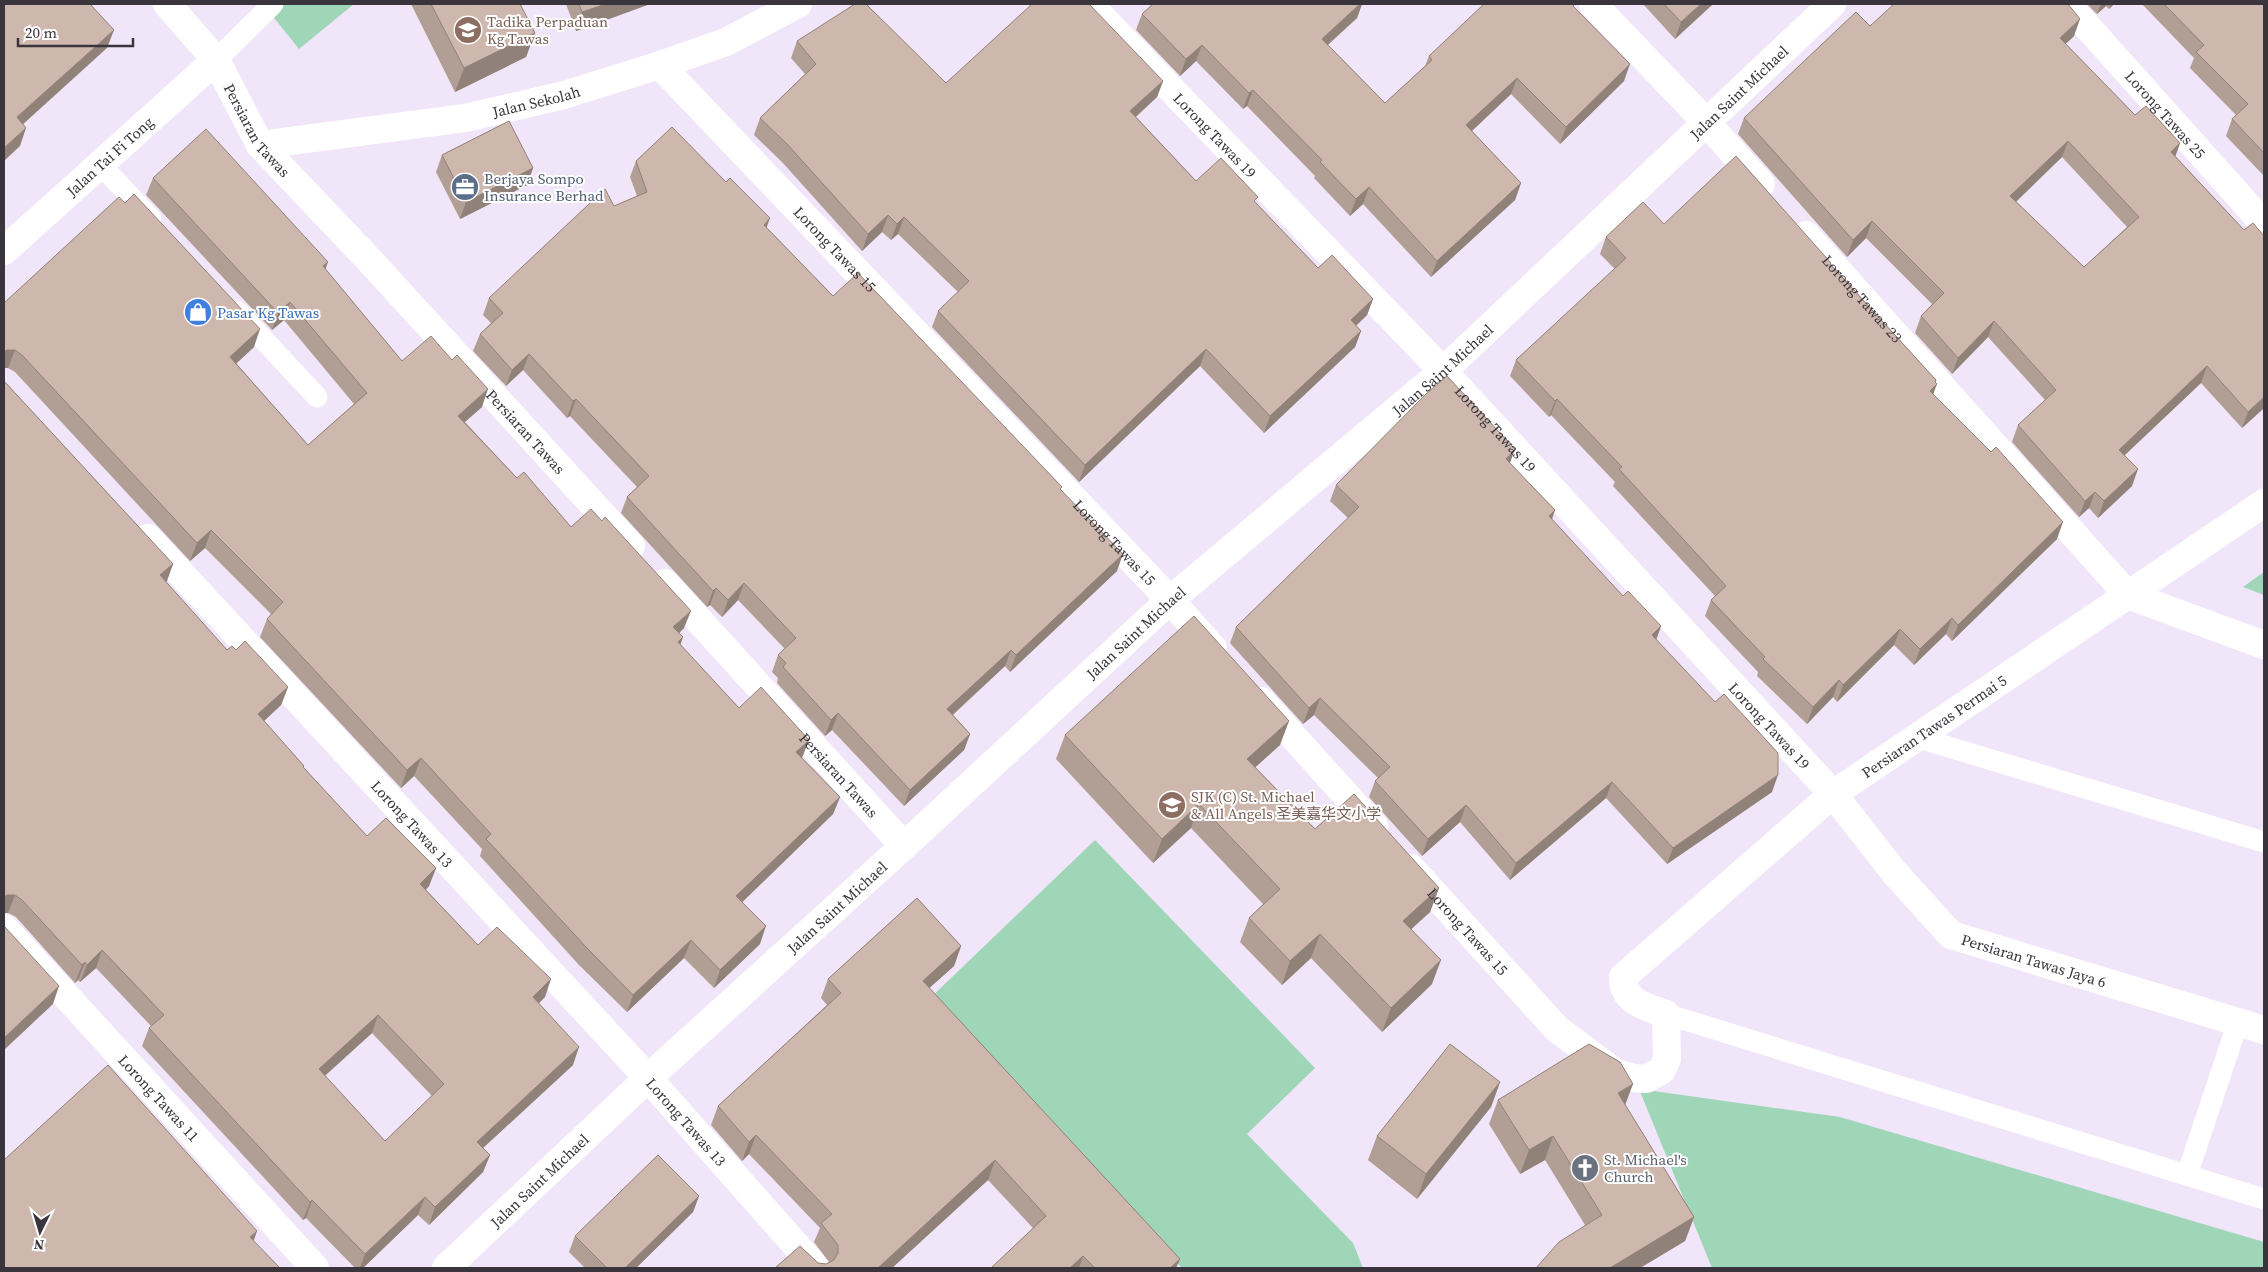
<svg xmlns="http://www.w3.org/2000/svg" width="2268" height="1272" viewBox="0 0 2268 1272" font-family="'Source Serif 4','Noto Sans SC',serif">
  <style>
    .green { fill: #9fd6b8 }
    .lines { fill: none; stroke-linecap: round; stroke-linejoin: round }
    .service { stroke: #fff; stroke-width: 21 }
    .minor { stroke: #fff; stroke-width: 28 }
    .wall { fill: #b19e95; fill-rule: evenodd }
    .shaded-wall { fill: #908179 }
    .building { fill: #ceb8ad; stroke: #908179; fill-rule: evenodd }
    .labels { text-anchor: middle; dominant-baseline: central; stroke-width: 4; stroke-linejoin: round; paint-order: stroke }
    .education-label { font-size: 15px; fill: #785e54; stroke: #fff; text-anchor: start }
    .street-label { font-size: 15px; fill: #3a353d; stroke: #fff }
    .service-label { font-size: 15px; fill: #4e5e75; stroke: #fff; text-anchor: start }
    .shop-label { font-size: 15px; fill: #366cbe; stroke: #fff; text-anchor: start }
    .worship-label { font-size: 15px; fill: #5b616d; stroke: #fff; text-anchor: start }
  </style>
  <rect width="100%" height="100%" fill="#f0e5f9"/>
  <g class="green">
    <path d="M263,4h91l-55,45z"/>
    <path d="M2264,572v23l-21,-8z"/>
    <path d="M1095,840l220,228 -68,66 106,109 10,25h-181l-257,-265z"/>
    <path d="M1639,1089l201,28 424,125v26h-552z"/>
  </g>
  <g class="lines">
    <g class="service">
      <path d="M216,60l57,-56"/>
      <path d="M100,164l51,55"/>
      <path d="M238,312l79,85"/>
      <path d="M1919,738l345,104"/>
      <path d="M1666,1014l598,185"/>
      <path d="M2187,1175l51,-153"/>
    </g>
    <g class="minor">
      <path id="s1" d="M167,4l49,56 44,85 112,118 259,283"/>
      <path id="s2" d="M1089,4l354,367 390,423 61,78 57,63 313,95"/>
      <path d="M1593,4l113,118 55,62"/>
      <path id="s3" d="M2067,4l197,220"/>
      <path id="s4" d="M660,65l510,535 43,48"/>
      <path id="s5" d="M260,145l205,-27 99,-23 96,-30 66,-23 72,-38"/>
      <path id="s6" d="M1806,235l322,360 136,50"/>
      <path id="s7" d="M4,251l212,-191"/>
      <path id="s8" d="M148,538l500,540 168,190"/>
      <path id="s9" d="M665,583l239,263"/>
      <path d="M1261,701l113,125"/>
      <path id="s10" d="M1411,868l146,161 59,44 18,5 12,1 16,-9 5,-11 -1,-45c-19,-7 -44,-12 -43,-37l210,-183 431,-291"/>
      <path id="s11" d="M4,928l311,340"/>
      <path id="s12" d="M446,1268l202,-190 256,-232 266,-246 273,-229 389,-367"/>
    </g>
  </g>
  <g class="wall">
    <path d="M411,4h109l15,29 -9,24 -71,35z"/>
    <path d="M566,4h84l-74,27z"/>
    <path d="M1153,4h209l-5,14 -29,27 57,58 40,-37 4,-10 145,-49 50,74 -64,63 -49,-50 -39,37 49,52 -6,17 -84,77 -68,-73 -13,12 -36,-38 1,-2 -68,-70 -4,3 -47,-48 -16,15 -44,-46 6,-16z"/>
    <path d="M1643,4h70l-38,35z"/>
    <path d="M2087,4h27l-5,5 -3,-3 -9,8z"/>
    <path d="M2142,4h122v172l-38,-40 6,-17 4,-4 -46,-47 4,-10z"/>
    <path d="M1870,26l204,10 -9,8 70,71 45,28 -5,13 69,74 20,6v172l-22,20 -41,-45 -76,72 7,31 -34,32 -9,-10 -10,9 -67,-75 6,-17 27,-25 -57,-63 -36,37 -37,-41 6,-17 11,-12 -66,-66 -19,19 -109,-123 6,-16zM2062,157l65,70 -43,40 -68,-65z"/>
    <path d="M797,41l149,42 217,-2 -6,16 -21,20 60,64 60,22 62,65 55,31 -6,16 -11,11 5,5 -6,16 -91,86 -64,-67 -121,116 -147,-155 6,-16 20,-19 -60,-58 -7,6 -9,-8 -20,19 -80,-89 -28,-27 6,-17 45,-44 -14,-16z"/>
    <path d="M442,155l91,13 -6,17 -67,34 -24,-47z"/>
    <path d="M636,161l131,67 66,68 228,194 56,81 -107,101 -5,-6 -52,49 17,19 -6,16 -60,56 -72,-76 -7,6 -48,-53 1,-5 -6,-6 6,-17 7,-6 -47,-49 -16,17 -12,-12 -3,2 -86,-94 6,-16 10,-10 -67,-71 -3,2 -44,-48 -17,16 -33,-35 7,-17 11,-11 -8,-8 6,-17 125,-92 23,-10 -7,-19z"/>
    <path d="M153,178l172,91 77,92 80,46 -17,15 52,56 167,150 -5,5 1,12 59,63 63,50 38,39 -7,17 -91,88 18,42 -46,44 -30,-30 -57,54 -48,-47 -99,-109 2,-7 -68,-73 -13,12 -141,-151 7,-18 4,-5 -66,-66 -15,13 -175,-189 -7,-4h-4v-65l250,44 -18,16 72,82 46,-41 -70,-84 -12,10 -126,-135z"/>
    <path d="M1664,224l167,39v1l105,116 -3,14 124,145 -105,102 -6,-7 -32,31 -20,-20 -57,57 -4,-5 -26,27 -50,-48 1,-4 -53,-56 6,-16 4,-4 -102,-110 2,-4 -64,-67 -2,2 -39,-41 6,-16 99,-91 -15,-15 6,-17z"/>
    <path d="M4,381l169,183 -7,18 61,68h9l52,37 -7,18 -17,16 40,45 -1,2 64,68 69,32 -7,18 -3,4 52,55 67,52 -6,6 34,62 -90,83 7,7 -7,17 -54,53 -11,-10 -55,53h-8l-49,-50 -3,2 -161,-174 7,-18 2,-2 -55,-58 -16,14 -2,-2 -3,3 -59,-66 -8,-4h-4zM372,1033l60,63 -47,45 -60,-65z"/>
    <path d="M1510,464l45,46 -3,10 71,76 38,30 -5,14 116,152 -105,72 -61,-66 -96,82 -50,-58 -38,34 -53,-59 6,-16 3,-3 -64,-63 -11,9 -73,-81 6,-16 112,-109 -18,-17 6,-16z"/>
    <path d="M1065,735l215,10 -25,22 60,62 124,59 -9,24 -19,17 21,55 -50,48 -71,-74 -29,27 -42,-43 9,-24 14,-14 -72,-76 -38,35 -97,-104z"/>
    <path d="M917,898l44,48 -7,20 -25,22 251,271 -4,9h-185l42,-40 -45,-48 -96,88h-117l25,-22 18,17 8,1 3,-2 -15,-20 6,-14 -71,-74 -7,7 -31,-36 7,-19 109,-101 -6,-7 7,-19z"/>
    <path d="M1500,1082l-9,25 -74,92 -49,-39 9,-24z"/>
    <path d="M1498,1100l127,5 69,112 -9,24 -45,27h-104l49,-43 -40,-65 -25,14 -31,-50z"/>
    <path d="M699,1196l-6,16 -57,56h-51l-16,-16 6,-16z"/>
  </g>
  <g class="shaded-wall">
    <path d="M606,4h44l-74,27 6,-19z"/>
    <path d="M1360,4h2l-5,14 -41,37 6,-16z"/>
    <path d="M1701,4h12l-38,35 6,-17z"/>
    <path d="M2101,4h6l-1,2 -9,8z"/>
    <path d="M2111,4h3l-5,5z"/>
    <path d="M2080,19l-6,17 -20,19 6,-17z"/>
    <path d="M114,30l-7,18 -97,88 7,-19z"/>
    <path d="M535,33l-9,24 -71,35 9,-24z"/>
    <path d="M1202,45l-6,16 -16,15 6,-17z"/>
    <path d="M1630,64l-6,17 -64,63 6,-17z"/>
    <path d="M1517,78l-6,16 -51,48 6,-17z"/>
    <path d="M1163,81l-6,16 -33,30 6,-16z"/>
    <path d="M1253,90l-6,16 -4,3 6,-16z"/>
    <path d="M26,128l-6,18 -16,15v-13z"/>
    <path d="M2068,141l-6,16 -58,56 6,-17z"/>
    <path d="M2180,143l-6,17 -3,-8z"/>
    <path d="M533,168l-6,17 -67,34 6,-17z"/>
    <path d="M1521,183l-6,17 -84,77 6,-16z"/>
    <path d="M1369,187l-6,17 -13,12 6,-17z"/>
    <path d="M888,215l-6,17 -20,19 6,-17z"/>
    <path d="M904,217l-6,17 -7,6 6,-16z"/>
    <path d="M770,218l-6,17v-10z"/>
    <path d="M1872,221l-6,17 -19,19 6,-17z"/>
    <path d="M328,262l-6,17 1,-13z"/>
    <path d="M1373,299l-6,16 -22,21 6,-16z"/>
    <path d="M290,302l-6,18 -12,10 6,-17z"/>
    <path d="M1994,321l-6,16 -36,37 6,-16z"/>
    <path d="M260,329l-6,18 -30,28 6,-18z"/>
    <path d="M1361,331l-6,16 -91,86 6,-17z"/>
    <path d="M1206,349l-6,17 -121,116 6,-17z"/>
    <path d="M7,350h8l-7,18h-4v-16z"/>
    <path d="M529,354l-6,16 -17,16 6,-16z"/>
    <path d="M2207,366l-6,17 -88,83 6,-16z"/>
    <path d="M1936,380l-2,7 3,-3 -6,16 -1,-9z"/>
    <path d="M488,389l-6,18 -30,26 6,-17z"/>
    <path d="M2264,397v11l-22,20 6,-16z"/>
    <path d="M576,399l-6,17 -3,2 6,-17z"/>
    <path d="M1557,399l-6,16 -2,2 6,-16z"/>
    <path d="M1515,449l-6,17 -3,-7z"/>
    <path d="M2138,469l-6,17 -34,32 6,-17z"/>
    <path d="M2095,492l-6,16 -10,9 6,-16z"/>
    <path d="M1555,510l-6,16v-10z"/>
    <path d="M2063,522l-6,17 -105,102 6,-16z"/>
    <path d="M211,530l-6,18 -15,13 7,-18z"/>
    <path d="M1123,554l-6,17 -107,101 6,-17z"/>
    <path d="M173,564l-6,17 -14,12 7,-18z"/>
    <path d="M744,583l-6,17 -16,17 6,-17z"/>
    <path d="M716,588l-6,17 -3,2 6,-16z"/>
    <path d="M691,611l-7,17 -17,17 6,-18z"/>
    <path d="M1952,618l-6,16 -32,31 6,-16z"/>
    <path d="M1661,626l-6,17 -3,-8z"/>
    <path d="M1900,629l-6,16 -57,57 6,-17z"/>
    <path d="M683,637l-6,18 1,-13z"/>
    <path d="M1011,650l-6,16 -64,59 6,-16z"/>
    <path d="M1839,680l-6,17 -26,27 6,-17z"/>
    <path d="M288,687l-7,18 -29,27 6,-18z"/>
    <path d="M1320,698l-6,17 -11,9 6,-16z"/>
    <path d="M838,713l-6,17 -7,6 6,-16z"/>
    <path d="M1289,721l-9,24 -42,38 9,-24z"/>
    <path d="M970,734l-6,16 -60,56 6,-16z"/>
    <path d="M809,740l-7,18 -12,12 6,-18z"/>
    <path d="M421,758l-7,18 -13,12 6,-18z"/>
    <path d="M1778,775l-6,17 -105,72 6,-16z"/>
    <path d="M1612,782l-6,16 -96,82 6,-17z"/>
    <path d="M840,797l-7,17 -103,100 6,-18z"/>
    <path d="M1199,804l-8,24 -38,35 9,-24z"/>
    <path d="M1466,805l-6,17 -38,34 6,-17z"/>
    <path d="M436,868l-7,18 -15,15 6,-17z"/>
    <path d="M1439,888l-9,24 -36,33 9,-24z"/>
    <path d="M7,895h8l-7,18h-4v-16z"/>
    <path d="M766,926l-6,18 -46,44 6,-18z"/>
    <path d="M1320,934l-9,24 -29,27 8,-24z"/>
    <path d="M691,940l-7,18 -57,54 6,-17z"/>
    <path d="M961,946l-7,20 -38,34 7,-19z"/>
    <path d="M102,950l-6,18 -16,14 7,-17z"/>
    <path d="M1441,960l-9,24 -50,48 9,-24z"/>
    <path d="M85,962l-7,18 -3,3 7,-18z"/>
    <path d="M551,979l-6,18 -18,18 6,-18z"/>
    <path d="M59,986l-6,18 -49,46v-12z"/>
    <path d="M378,1015l-6,18 -60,54 7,-18z"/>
    <path d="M579,1047l-6,18 -102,94 6,-17z"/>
    <path d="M1500,1082l-9,25 -74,92 9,-25z"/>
    <path d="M1633,1084l-9,24 -6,-15z"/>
    <path d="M756,1135l-7,19 -7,7 7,-19z"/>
    <path d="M1553,1136l-8,24 -25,14 9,-24z"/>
    <path d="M490,1155l-7,17 -54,53 6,-18z"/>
    <path d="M995,1160l-7,20 -96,88h-14z"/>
    <path d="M699,1196l-6,16 -57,56h-11z"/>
    <path d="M425,1197l-7,18 -55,53h-3l5,-14z"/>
    <path d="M312,1200l-6,18 -3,2 7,-18z"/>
    <path d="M1694,1217l-9,24 -45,27h-30z"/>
    <path d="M257,1231l-6,18 -1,-12z"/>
    <path d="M1083,1256l-4,12h-9z"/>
    <path d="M1180,1259l-4,9h-6z"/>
  </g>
  <g class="building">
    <path d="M4,4h86l24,26 -97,87 9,11 -22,20z"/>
    <path d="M431,4h89l15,29 -71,35z"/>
    <path d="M579,4h27l-24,8z"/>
    <path d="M855,4h11l80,79 86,-79h57l74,77 -33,30 66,70 25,-23 37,39 -4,4 64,67 14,-13 41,44 -22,21 10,11 -91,85 -64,-67 -121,116 -147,-154 31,-30 -65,-64 -7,7 -9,-9 -20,19 -80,-89 -28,-27 56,-54 -19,-23z"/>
    <path d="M1153,4h207l-38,35 63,64 47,-43 -3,-4 55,-52h91l-2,2 57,58 -64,63 -49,-49 -51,47 55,58 -84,78 -68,-74 -13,12 -36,-37 2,-2 -69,-70 -4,3 -47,-48 -16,14 -44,-45z"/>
    <path d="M1664,4h37l-20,18z"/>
    <path d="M1894,4h174l12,15 -20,19 75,77 11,-9 34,37 -9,9 73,78 9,-7 11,13v161l-16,15 -41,-46 -88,84 19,19 -34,32 -9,-9 -10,9 -67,-76 38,-35 -62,-69 -36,37 -37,-42 23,-23 -72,-72 -19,19 -109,-122 112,-106 14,14zM2068,141l71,76 -55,50 -74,-71z"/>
    <path d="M2164,4h100v149l-32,-34 16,-15 -52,-52 8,-7z"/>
    <path d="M509,121l24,47 -67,34 -24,-47z"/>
    <path d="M672,127l54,55 4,-4 40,40 -6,7 69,71 25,-23 204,214 -2,2 63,65 -107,101 -5,-5 -64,59 23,25 -60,56 -72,-77 -7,7 -48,-53 3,-4 -8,-8 18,-17 -52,-55 -16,17 -12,-12 -3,3 -86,-94 22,-21 -73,-77 -3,2 -44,-47 -17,16 -32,-36 23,-21 -14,-15 116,-109 9,17 33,-14 -11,-31z"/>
    <path d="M206,129l122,133 -5,4 79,95 29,-25 21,24 5,-5 31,34 -30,27 59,62 7,-6 47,55 20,-18 11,12 3,-4 86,94 -18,16 10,10 -5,5 61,66 22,-21 48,53 -13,12 44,45 -104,99 30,30 -46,44 -29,-30 -58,55 -47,-48 -100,-108 5,-5 -70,-76 -14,12 -140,-151 16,-17 -72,-72 -14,13 -175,-188 -7,-5h-8l-3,2v-49l115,-106 6,6 9,-9 126,135 -30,28 78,88 59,-52 -77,-91 -12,11 -125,-135z"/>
    <path d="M1736,156l95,107 -1,1 106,116 -1,2 2,2 -7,7 61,61 5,-5 67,75 -105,103 -6,-7 -32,31 -20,-20 -57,56 -4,-5 -26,27 -50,-48 2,-2 -54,-57 15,-14 -107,-117 3,-2 -65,-68 -2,2 -39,-41 110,-102 -20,-21 37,-35 21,22z"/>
    <path d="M1447,376l68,73 -9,10 49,51 -6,6 74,80 5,-5 33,35 -9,9 63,67 9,-8 54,59v22l-105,73 -61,-66 -96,81 -50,-58 -38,34 -53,-58 15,-14 -70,-69 -11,10 -73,-81 123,-120 -23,-22 90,-91z"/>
    <path d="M4,381l169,183 -13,11 67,75 5,-4 4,4 9,-9 43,46 -30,27 46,52 -1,1 64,69 19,-18 50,50 -16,16 58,61 19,-18 54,52 -18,18 46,50 -102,95 13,13 -55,52 -10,-10 -60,57 -53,-54 -2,2 -161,-174 15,-13 -62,-65 -15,15 -2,-3 -3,3 -60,-65 -7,-5h-8l-3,2zM378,1015l66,69 -59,57 -66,-72z"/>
    <path d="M1194,616l95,105 -42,38 68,70 39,-35 85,94 -36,33 38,39 -50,48 -71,-74 -30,27 -41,-43 31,-29 -81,-85 -37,35 -97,-104z"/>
    <path d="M917,898l44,48 -38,35 257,278 -10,9h-75l-12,-12 -13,12h-79l55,-52 -51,-56 -117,108h-103l25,-22 18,17 8,1 8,-4 4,-7v-8l-17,-22 11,-9 -76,-79 -7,7 -31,-36 123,-113 -13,-14z"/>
    <path d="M4,926l55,60 -55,52z"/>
    <path d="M1450,1044l50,38 -74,92 -49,-38z"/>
    <path d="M1589,1044l31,18 13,22 -15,9 76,124 -84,51h-74l23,-26 43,-27 -49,-79 -24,14 -31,-50z"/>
    <path d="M108,1065l149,166 -7,6 30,31h-276v-108z"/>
    <path d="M658,1155l41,41 -74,72h-18l-32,-32z"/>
  </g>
  <defs>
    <symbol id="school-disc" viewBox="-11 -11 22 22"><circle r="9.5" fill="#8d6e63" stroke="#fff"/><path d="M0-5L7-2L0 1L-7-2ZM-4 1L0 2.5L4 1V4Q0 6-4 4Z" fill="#fff"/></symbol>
    <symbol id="office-disc" viewBox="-11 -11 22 22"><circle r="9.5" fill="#5c6f8a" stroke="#fff"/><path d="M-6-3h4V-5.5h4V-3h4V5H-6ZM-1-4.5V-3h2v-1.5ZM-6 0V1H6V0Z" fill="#fff"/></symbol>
    <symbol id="shop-disc" viewBox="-11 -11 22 22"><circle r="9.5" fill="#3f7fe0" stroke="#fff"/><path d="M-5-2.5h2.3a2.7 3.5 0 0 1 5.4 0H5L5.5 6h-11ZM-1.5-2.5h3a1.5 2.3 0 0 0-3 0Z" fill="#fff"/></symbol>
    <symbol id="church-disc" viewBox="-11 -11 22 22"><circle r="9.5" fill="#6b7280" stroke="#fff"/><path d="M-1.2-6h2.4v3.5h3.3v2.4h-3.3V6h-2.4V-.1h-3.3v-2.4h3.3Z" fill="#fff"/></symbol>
  </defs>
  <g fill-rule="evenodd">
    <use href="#school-disc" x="452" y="14" width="32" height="32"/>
    <use href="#office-disc" x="449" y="171" width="32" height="32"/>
    <use href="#shop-disc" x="182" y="296" width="32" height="32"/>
    <use href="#school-disc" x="1156" y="789" width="32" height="32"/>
    <use href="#church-disc" x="1569" y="1152" width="32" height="32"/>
  </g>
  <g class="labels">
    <g class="education-label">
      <text x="487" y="21">Tadika Perpaduan<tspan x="487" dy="17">Kg Tawas</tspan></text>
      <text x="1191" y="796">SJK (C) St. Michael<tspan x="1191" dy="17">&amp; All Angels 圣美嘉华文小学</tspan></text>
    </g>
    <g class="street-label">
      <text stroke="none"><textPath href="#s12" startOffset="1748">Jalan Saint Michael</textPath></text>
      <text stroke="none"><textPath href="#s5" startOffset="280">Jalan Sekolah</textPath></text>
      <text stroke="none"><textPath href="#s3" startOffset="148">Lorong Tawas 25</textPath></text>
      <text stroke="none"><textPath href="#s1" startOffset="156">Persiaran Tawas</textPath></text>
      <text stroke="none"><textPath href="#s2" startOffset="182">Lorong Tawas 19</textPath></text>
      <text stroke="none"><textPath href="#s7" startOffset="142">Jalan Tai Fi Tong</textPath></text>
      <text stroke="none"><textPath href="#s4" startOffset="254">Lorong Tawas 15</textPath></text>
      <text stroke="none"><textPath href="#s6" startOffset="85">Lorong Tawas 23</textPath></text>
      <text stroke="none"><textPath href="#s12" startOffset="1342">Jalan Saint Michael</textPath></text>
      <text stroke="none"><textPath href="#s2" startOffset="588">Lorong Tawas 19</textPath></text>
      <text stroke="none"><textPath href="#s1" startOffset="561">Persiaran Tawas</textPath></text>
      <text stroke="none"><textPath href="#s4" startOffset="659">Lorong Tawas 15</textPath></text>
      <text stroke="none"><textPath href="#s12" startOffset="938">Jalan Saint Michael</textPath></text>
      <text stroke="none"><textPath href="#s2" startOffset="992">Lorong Tawas 19</textPath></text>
      <text stroke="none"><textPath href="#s10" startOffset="859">Persiaran Tawas Permai 5</textPath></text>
      <text stroke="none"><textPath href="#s9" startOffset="259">Persiaran Tawas</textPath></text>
      <text stroke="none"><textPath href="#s8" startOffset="389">Lorong Tawas 13</textPath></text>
      <text stroke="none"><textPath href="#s12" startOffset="532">Jalan Saint Michael</textPath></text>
      <text stroke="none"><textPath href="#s10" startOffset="85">Lorong Tawas 15</textPath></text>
      <text stroke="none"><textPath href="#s2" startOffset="1356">Persiaran Tawas Jaya 6</textPath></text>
      <text stroke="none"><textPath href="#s11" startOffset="230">Lorong Tawas 11</textPath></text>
      <text stroke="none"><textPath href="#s8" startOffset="794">Lorong Tawas 13</textPath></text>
      <text stroke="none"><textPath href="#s12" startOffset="128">Jalan Saint Michael</textPath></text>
    </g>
    <g class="service-label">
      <text x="484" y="178">Berjaya Sompo<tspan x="484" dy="17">Insurance Berhad</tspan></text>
    </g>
    <g class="shop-label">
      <text x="217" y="312">Pasar Kg Tawas</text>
    </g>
    <g class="worship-label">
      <text x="1604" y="1159">St. Michael's<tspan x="1604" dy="17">Church</tspan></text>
    </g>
  </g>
  <rect width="2268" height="1272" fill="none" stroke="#3a353d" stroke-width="10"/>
  <g transform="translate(40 1232) rotate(185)" stroke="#ffffff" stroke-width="4" paint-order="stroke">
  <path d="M0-4L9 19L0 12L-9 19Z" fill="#3a353d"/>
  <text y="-8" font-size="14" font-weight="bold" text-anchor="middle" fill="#3a353d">N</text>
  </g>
  <path d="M18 38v8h115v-8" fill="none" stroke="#3a353d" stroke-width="2.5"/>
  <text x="25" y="38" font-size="15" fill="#3a353d" stroke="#ffffff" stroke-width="4" paint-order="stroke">20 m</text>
</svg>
